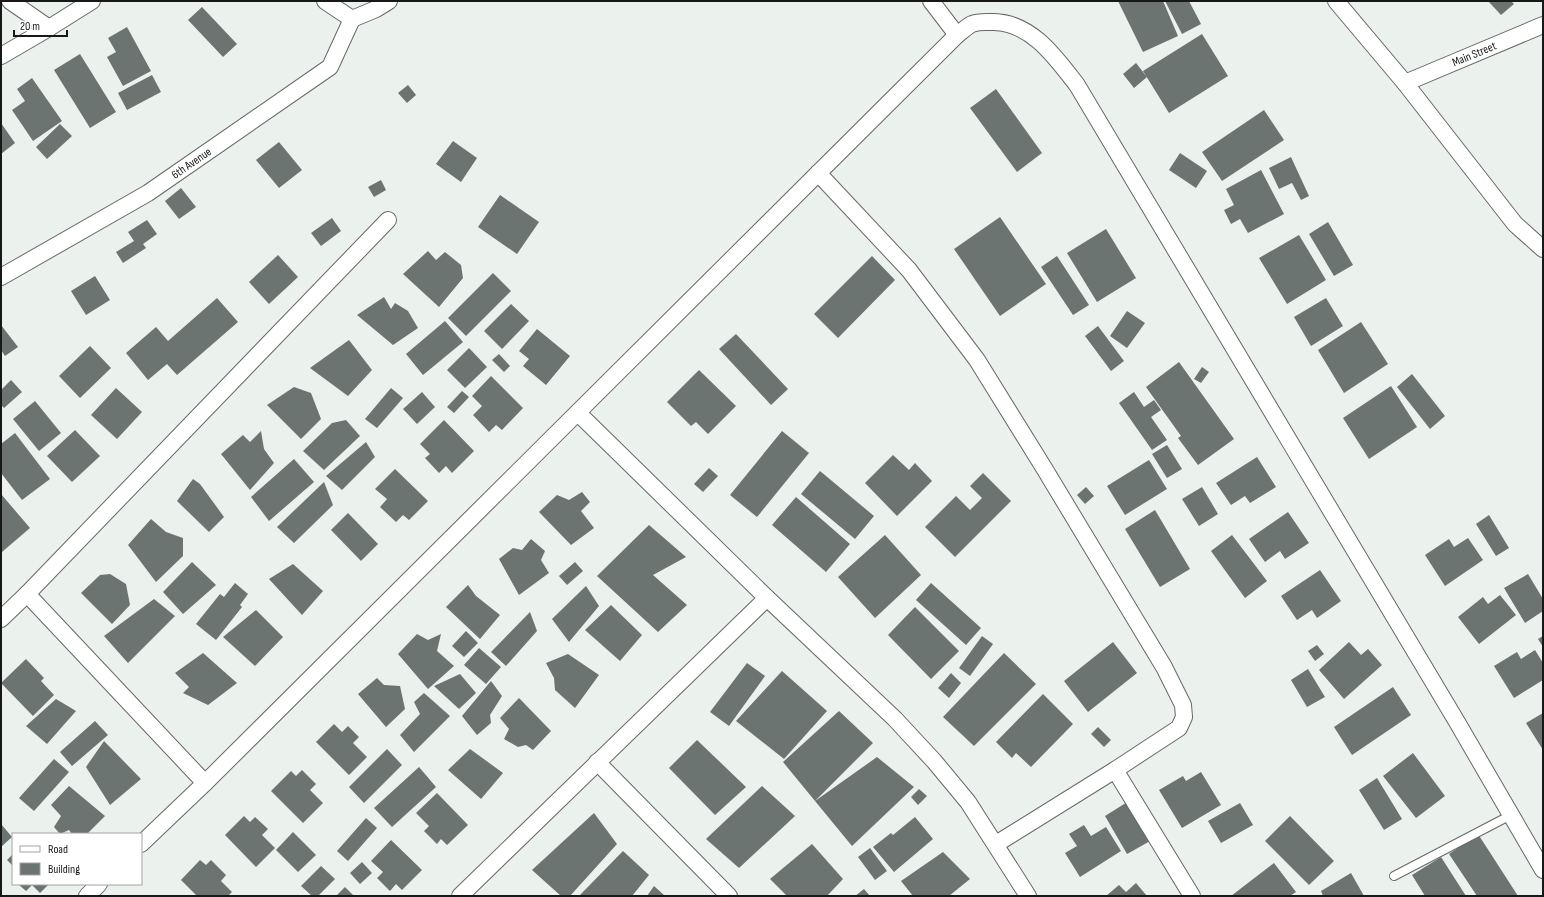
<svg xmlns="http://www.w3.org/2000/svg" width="1544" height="897" viewBox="0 0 1544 897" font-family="'Sofia Sans Condensed',sans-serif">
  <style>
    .building { fill: #6c7472 }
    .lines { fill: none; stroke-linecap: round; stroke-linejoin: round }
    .lane-casing { stroke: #646965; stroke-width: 10 }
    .street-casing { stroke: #646965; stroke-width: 18 }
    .lane { stroke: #fff; stroke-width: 8 }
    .street { stroke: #fff; stroke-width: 16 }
    .labels { text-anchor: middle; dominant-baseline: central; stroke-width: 3.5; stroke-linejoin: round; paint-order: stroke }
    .street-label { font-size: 12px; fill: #171918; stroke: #fff }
  </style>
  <rect width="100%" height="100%" fill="#ebf1ec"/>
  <g class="building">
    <path d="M1118,1h45l15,35 -35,16z"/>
    <path d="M1165,1h24l12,23 -19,10z"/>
    <path d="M1488,1h23l3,3 -13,11z"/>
    <path d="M202,7l35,37 -14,13 -35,-37z"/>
    <path d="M127,27l24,44 -28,15 -16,-29 9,-5 -8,-14z"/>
    <path d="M1202,34l26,42 -59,37 -26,-42z"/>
    <path d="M80,54l36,58 -26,16 -36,-58z"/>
    <path d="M1136,63l11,14 -13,11 -11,-14z"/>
    <path d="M152,75l9,17 -34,18 -9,-17z"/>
    <path d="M32,78l30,43 -29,20 -21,-31 13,-9 -8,-12z"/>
    <path d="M408,85l8,10 -9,8 -9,-10z"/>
    <path d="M996,89l46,64 -25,19 -47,-64z"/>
    <path d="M1264,110l20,30 -62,41 -20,-29z"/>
    <path d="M1,123l14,20 -14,11z"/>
    <path d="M60,124l12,12 -25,23 -11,-12z"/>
    <path d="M453,141l24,17 -16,24 -25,-18z"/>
    <path d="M279,142l23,28 -23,18 -23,-28z"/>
    <path d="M1180,153l27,18 -11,17 -27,-18z"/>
    <path d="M1291,157l18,39 -8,4 -9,-17 -13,6 -10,-21z"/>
    <path d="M1261,170l23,44 -36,19 -8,-14 -9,5 -7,-14 10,-5 -8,-16z"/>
    <path d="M381,180l5,10 -12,7 -6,-10z"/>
    <path d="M181,188l15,19 -17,12 -14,-18z"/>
    <path d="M500,195l39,27 -22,32 -39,-27z"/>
    <path d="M1000,217l46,67 -46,32 -46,-67z"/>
    <path d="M332,218l9,13 -20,15 -10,-13z"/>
    <path d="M147,220l10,14 -14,10 3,4 -23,15 -7,-11 18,-11 -6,-9z"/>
    <path d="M1328,222l25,43 -19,11 -25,-42z"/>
    <path d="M1106,229l30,49 -39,24 -30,-49z"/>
    <path d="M1299,235l27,45 -39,24 -28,-46z"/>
    <path d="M428,251l8,9 9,-8 16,13 2,13 -24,29 -36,-33z"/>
    <path d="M278,255l20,22 -29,27 -20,-22z"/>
    <path d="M872,256l23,24 -57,58 -24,-24z"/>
    <path d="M1057,256l32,49 -16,10 -32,-48z"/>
    <path d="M493,273l18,18 -45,45 -18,-18z"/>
    <path d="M95,276l15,24 -24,15 -15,-24z"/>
    <path d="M384,297l7,12 4,-6 13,8 10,17 -25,17 -36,-30z"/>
    <path d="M217,298l21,24 -61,53 -10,-11 -19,16 -22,-27 30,-26 12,14z"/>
    <path d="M1326,298l17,28 -32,20 -17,-29z"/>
    <path d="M511,304l18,17 -27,28 -18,-18z"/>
    <path d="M1127,311l18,12 -18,25 -17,-12z"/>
    <path d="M445,321l18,21 -40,33 -17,-21z"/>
    <path d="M1361,322l27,42 -44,29 -26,-43z"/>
    <path d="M1,325l17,22 -13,9 -4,-6z"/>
    <path d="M1098,326l26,35 -13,10 -26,-35z"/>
    <path d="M537,329l33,27 -24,29 -23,-19 6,-7 -10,-8z"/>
    <path d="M736,334l52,55 -17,16 -52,-56z"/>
    <path d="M349,340l23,30 -24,26 -38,-28z"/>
    <path d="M90,346l21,22 -31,30 -21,-22z"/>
    <path d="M469,348l18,19 -22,21 -18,-18z"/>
    <path d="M499,354l11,12 -6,6 -12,-12z"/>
    <path d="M1179,362l55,77 -36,26 -20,-27 3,-2 -35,-49z"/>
    <path d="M1202,367l7,5 -8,11 -7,-4z"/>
    <path d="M699,370l37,36 -28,28 -12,-12 -5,4 -24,-24z"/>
    <path d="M1412,374l33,42 -15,13 -33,-42z"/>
    <path d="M491,376l32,32 -21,22 -6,-5 -7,7 -16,-17 9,-9 -10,-10z"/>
    <path d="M11,380l11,12 -18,16 -3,-3v-15z"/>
    <path d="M1391,386l26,41 -48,32 -26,-41z"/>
    <path d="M294,387l17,6 10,26 -20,20 -34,-34z"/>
    <path d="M116,388l26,24 -25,27 -26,-24z"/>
    <path d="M391,388l12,10 -26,30 -12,-9z"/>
    <path d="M462,391l7,6 -15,16 -7,-6z"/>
    <path d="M422,392l13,15 -18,17 -14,-15z"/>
    <path d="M1134,392l10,15 10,-7 7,10 -10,7 16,23 -15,10 -33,-47z"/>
    <path d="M35,401l26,32 -22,18 -26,-32z"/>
    <path d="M346,420l14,16 -36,34 -21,-19 29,-28z"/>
    <path d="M444,420l30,31 -22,22 -6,-7 -7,7 -14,-15 5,-4 -10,-10z"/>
    <path d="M75,430l25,26 -28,26 -25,-26z"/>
    <path d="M261,431l3,18 10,14 -24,27 -29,-36 22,-19 7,7z"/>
    <path d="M782,431l27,22 -52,64 -27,-22z"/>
    <path d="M15,433l35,46 -28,21 -21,-27v-29z"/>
    <path d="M366,442l9,15 -33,33 -16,-14z"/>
    <path d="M1167,445l15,24 -15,9 -15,-24z"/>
    <path d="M893,455l16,15 6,-7 17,18 -35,35 -32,-33z"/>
    <path d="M1257,457l19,30 -26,16 -5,-7 -14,9 -15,-22z"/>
    <path d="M294,459l20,23 -45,39 -18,-24z"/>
    <path d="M1149,460l18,29 -42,26 -18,-29z"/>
    <path d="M709,468l9,8 -15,16 -9,-8z"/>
    <path d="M395,469l33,32 -19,19 -6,-5 -7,7 -16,-15 7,-8 -12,-10z"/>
    <path d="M820,471l54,45 -19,23 -54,-45z"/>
    <path d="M983,473l28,28 -56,56 -30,-30 31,-31 14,14 12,-12 -12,-12z"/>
    <path d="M193,479l7,5 24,33 -15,15 -32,-31z"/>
    <path d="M324,482l9,23 -39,38 -17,-16z"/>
    <path d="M1086,487l8,9 -9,8 -8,-9z"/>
    <path d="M1202,487l16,27 -19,12 -17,-27z"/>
    <path d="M582,492l8,10 -9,9 13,17 -23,17 -32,-33 18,-17 12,5z"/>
    <path d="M1,494l29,34 -28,24 -1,-2z"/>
    <path d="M796,497l54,47 -24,28 -54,-47z"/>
    <path d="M1155,510l35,59 -30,18 -35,-58z"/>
    <path d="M1288,512l21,31 -24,16 -5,-8 -15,11 -16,-23z"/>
    <path d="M348,513l30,31 -17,17 -30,-31z"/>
    <path d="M1489,515l20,33 -13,8 -20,-32z"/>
    <path d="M151,519l15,13 17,6v18l-27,26 -28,-37z"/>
    <path d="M649,525l37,32 -33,18 34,30 -29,27 -61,-56z"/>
    <path d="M885,535l36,40 -46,43 -37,-41z"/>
    <path d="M1232,535l35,46 -22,17 -34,-47z"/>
    <path d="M1468,538l15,22 -38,26 -20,-31 24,-16 5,8z"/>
    <path d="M531,539l14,12 -4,9 8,13 -30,22 -20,-36 14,-11 9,2z"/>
    <path d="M192,562l24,23 -33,29 -20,-22z"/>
    <path d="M575,562l8,9 -16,14 -8,-9z"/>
    <path d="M293,564l30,27 -21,24 -33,-36z"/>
    <path d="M1320,570l21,31 -24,17 -5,-8 -15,10 -16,-24z"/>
    <path d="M110,574l16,10 4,21 -18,19 -31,-31 19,-18z"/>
    <path d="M1528,574l15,25v12l-18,12 -21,-35z"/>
    <path d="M235,583l13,11 -8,11 2,2 -26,33 -20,-16 24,-30 4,3z"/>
    <path d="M931,583l50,45 -15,17 -50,-45z"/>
    <path d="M468,585l8,11 24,19 -20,24 -34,-32z"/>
    <path d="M586,586l13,20 -30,36 -17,-23z"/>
    <path d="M1500,595l16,20 -37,29 -21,-27 25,-20 5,7z"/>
    <path d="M154,599l21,17 -47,47 -24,-27z"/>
    <path d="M611,605l31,30 -22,26 -35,-31z"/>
    <path d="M915,607l44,44 -28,28 -43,-44z"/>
    <path d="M256,610l27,27 -28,29 -32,-29z"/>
    <path d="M530,612l7,19 -31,35 -15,-14z"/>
    <path d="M466,631l12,12 -14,14 -12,-11z"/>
    <path d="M417,634l11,6 13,-6 -4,17 17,15 -26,23 -30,-35z"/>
    <path d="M982,636l11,8 -23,32 -11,-8z"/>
    <path d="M1543,636v11l-5,-8z"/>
    <path d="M1113,642l24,31 -49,39 -24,-31z"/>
    <path d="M1349,642l12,13 7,-6 14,16 -38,34 -25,-29z"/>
    <path d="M1317,645l7,9 -9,7 -7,-10z"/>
    <path d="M479,648l22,19 -15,17 -22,-19z"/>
    <path d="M1535,650l8,13v17l-29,18 -20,-32 23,-14 4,7z"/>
    <path d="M203,653l34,30 -29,22 -25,-12 6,-6 -14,-14z"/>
    <path d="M1004,653l32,31 -62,62 -31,-29z"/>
    <path d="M568,654l31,21 -24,33 -20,-18 -1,-12 -8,-15z"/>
    <path d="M26,659l18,19 -3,3 13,14 -21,21 -32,-33z"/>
    <path d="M747,663l18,13 -36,50 -19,-14z"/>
    <path d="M1308,669l17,28 -18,10 -16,-27z"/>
    <path d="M782,671l45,40 -43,48 -48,-38z"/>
    <path d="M951,673l10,10 -12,15 -11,-10z"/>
    <path d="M460,674l16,19 -17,16 -25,-23z"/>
    <path d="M377,678l7,7 16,1 5,23 -19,18 -28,-33z"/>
    <path d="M491,681l11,15 -12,19 1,8 -14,12 -15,-19z"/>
    <path d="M1393,687l18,28 -59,40 -18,-28z"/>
    <path d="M424,693l26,23 -36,36 -14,-17 20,-21 -6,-12z"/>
    <path d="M1043,694l30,30 -42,43 -15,-14 -4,5 -16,-16z"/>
    <path d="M519,698l32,33 -18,19 -7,-5 -8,2 -14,-8 5,-10 -9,-11z"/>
    <path d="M56,699l20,12 -29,33 -21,-18z"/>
    <path d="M839,711l34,32 -58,58 62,-44 37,30 -62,59 -37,-45 -32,-39z"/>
    <path d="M1543,713v37l-17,-27z"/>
    <path d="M95,721l13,14 -36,31 -12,-14z"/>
    <path d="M334,724l8,8 6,-6 11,11 -6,6 14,14 -18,18 -33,-33z"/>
    <path d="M1098,727l13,13 -7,7 -13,-13z"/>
    <path d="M697,740l49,47 -31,28 -46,-47z"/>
    <path d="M104,741l37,38 -31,26 -24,-38z"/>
    <path d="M387,749l15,16 -38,38 -15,-16z"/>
    <path d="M470,749l33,24 -22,26 -33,-29z"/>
    <path d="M1413,753l32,43 -29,22 -33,-42z"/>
    <path d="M54,759l15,13 -35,39 -15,-13z"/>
    <path d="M419,767l17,20 -44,40 -18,-19z"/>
    <path d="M302,770l14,14 -6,6 13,13 -20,20 -32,-32 20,-20 5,5z"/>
    <path d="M1201,772l20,33 -39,23 -23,-38 24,-14 3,5z"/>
    <path d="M1377,778l25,41 -18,11 -25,-40z"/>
    <path d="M69,786l36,30 -18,18h-15l-3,-4 -9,4 -6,-7 7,-11 -10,-11z"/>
    <path d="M762,786l33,30 -56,52 -33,-29z"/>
    <path d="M919,789l8,7 -9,9 -7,-8z"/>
    <path d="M437,793l31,32 -21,20 -6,-6 -4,5 -13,-13 5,-5 -13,-13z"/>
    <path d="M1129,801l23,39 -25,14 -22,-38z"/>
    <path d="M1240,803l13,22 -32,18 -13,-22z"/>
    <path d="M594,813l23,31 -47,52h-9l-29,-26z"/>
    <path d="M244,816l6,6 5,-5 13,12 -6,6 13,13 -19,19 -31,-32z"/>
    <path d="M1290,816l44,45 -25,24 -44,-44z"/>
    <path d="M915,817l18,22 -39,33 -21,-25 18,-14 2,2z"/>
    <path d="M366,818l11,10 -29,33 -11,-10z"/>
    <path d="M1,824l11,13 -11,10z"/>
    <path d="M1084,825l7,11 15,-9 15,24 -41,26 -15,-24 12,-7 -8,-12z"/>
    <path d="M293,832l23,23 -18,17 -22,-22z"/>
    <path d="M1478,834l40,62h-41l-28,-42z"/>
    <path d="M391,840l31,30 -20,20 -6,-6 -6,7 -13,-13 6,-6 -12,-11z"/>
    <path d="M812,844l31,35 -16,17h-40l-17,-17z"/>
    <path d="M870,848l17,23 -12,9 -17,-23z"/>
    <path d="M623,851l26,24 -17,21h-53z"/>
    <path d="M943,852l27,27 -21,17h-36l-12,-15z"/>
    <path d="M13,854v12l-6,-6z"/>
    <path d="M1441,857l25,39h-41l-13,-21z"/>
    <path d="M200,860l6,5 5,-5 15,15 -5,6 11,11 -4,4h-31l-16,-16z"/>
    <path d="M362,862l10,11 -12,11 -10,-11z"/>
    <path d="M1274,863l22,29 -6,4h-59z"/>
    <path d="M321,866l14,13 -17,17h-6l-11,-10z"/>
    <path d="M1351,873l13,23h-41l-2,-5z"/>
    <path d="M1136,883l11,13h-41l13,-11 7,7z"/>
    <path d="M18,884h31l-9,9 -8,-8 -6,6z"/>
    <path d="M654,886l11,10h-18z"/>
    <path d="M345,887l9,9h-18z"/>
    <path d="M864,889l6,7h-15z"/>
  </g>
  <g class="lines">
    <defs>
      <path id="lane" d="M1394,876l117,-61"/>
      <g id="street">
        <path d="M10,1l39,27"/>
        <path d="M325,1l27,18 24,-10 13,-8"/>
        <path d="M931,1l26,34"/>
        <path d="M1336,1l69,82 110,141 28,25"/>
        <path d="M1,56l48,-28 43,-27"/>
        <path id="s1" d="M1405,83l138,-58"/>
        <path d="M818,173l91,97 68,90 67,108 120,199 19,38 1,12 -5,11 -64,42 -119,74"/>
        <path id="s2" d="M1,277l147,-84 182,-126 22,-48"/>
        <path d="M578,413l189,185 128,121 39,42 34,41 60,94"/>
        <path d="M27,594l178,189"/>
        <path d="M1,619l26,-25 361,-374"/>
        <path d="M597,762l132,134"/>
        <path d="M1115,770l77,126"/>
        <path d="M141,844l64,-61 752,-748c5,-3 10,-9 15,-11 7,-3 15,-2 22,-2 38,1 62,36 83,63l380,637 86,148"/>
        <path d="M87,896l12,-12"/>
        <path d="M460,896l307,-298"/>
      </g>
    </defs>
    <use href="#lane" class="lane-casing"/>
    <use href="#street" class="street-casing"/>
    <use href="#lane" class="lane"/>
    <use href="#street" class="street"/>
  </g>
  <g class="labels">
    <g class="street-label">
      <text stroke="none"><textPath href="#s1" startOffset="75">Main Street</textPath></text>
      <text stroke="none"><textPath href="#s2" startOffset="222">6th Avenue</textPath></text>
    </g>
  </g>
  <rect width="1544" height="897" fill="none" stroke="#171918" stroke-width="4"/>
  <rect x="12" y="833" width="130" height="52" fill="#ffffff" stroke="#a2a3a3"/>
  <rect x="20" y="846" width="20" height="6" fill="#ffffff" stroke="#a2a3a3"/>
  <text x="48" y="853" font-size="12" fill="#171918">Road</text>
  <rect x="20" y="863" width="20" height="12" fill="#6c7472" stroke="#a2a3a3"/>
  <text x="48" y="873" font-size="12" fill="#171918">Building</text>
  <path d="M14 30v6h53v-6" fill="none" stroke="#171918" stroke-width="2"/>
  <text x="20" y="30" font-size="12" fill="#171918" stroke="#ffffff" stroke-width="3" paint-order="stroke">20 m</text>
</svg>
